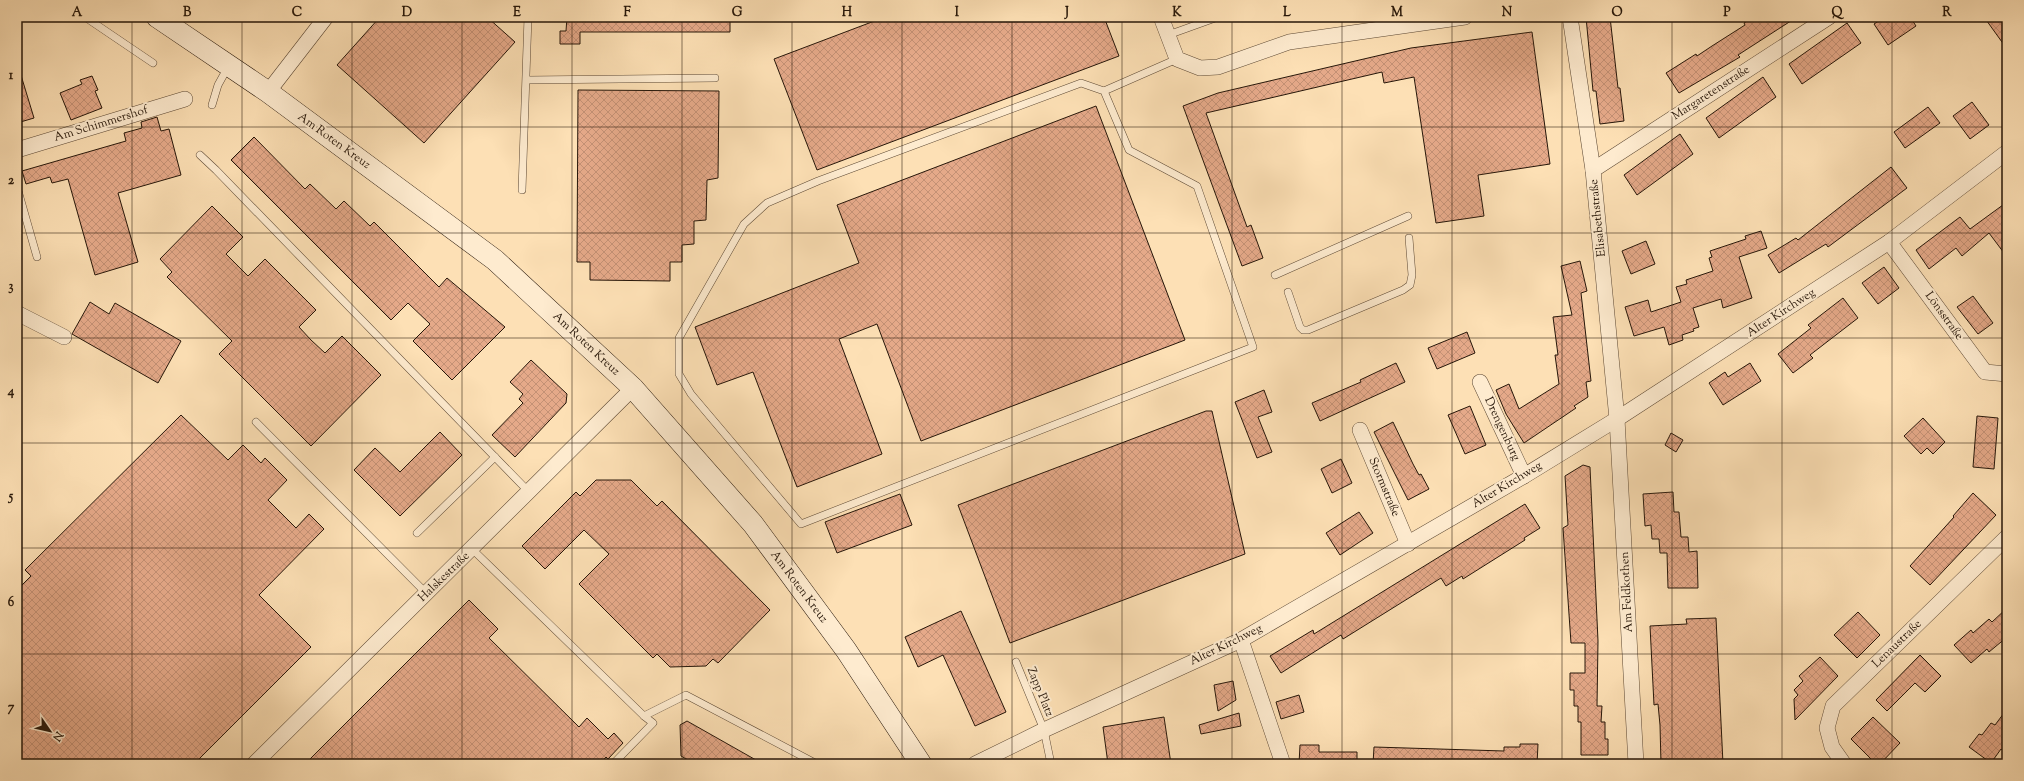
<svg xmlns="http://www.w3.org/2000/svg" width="2024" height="781" viewBox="0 0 2024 781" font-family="'Sorts Mill Goudy',serif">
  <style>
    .building { fill: url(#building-cross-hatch); stroke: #261609 }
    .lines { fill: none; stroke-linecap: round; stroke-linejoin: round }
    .lane-casing { stroke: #5c4834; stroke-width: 8 }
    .street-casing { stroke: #5c4834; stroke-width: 16 }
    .secondary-casing { stroke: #261609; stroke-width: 22 }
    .lane { stroke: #feebcf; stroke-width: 7 }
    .street { stroke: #feebcf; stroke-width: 15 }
    .secondary { stroke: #feebcf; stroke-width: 21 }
    .grid { fill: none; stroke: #261609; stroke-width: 1; stroke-opacity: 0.55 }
    .labels { text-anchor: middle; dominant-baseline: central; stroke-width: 4; stroke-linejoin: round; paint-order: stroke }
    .street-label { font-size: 12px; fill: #261609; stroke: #feebcf }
    .neatline { fill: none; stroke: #261609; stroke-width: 1.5 }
    .grid-label { font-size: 13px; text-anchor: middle; font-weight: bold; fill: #261609 }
  </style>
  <defs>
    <pattern id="building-cross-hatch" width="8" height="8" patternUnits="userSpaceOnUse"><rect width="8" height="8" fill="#e5a989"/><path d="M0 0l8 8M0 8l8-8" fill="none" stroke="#c49175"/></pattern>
  </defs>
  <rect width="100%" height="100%" fill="#fde0b5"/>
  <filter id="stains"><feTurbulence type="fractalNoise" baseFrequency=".005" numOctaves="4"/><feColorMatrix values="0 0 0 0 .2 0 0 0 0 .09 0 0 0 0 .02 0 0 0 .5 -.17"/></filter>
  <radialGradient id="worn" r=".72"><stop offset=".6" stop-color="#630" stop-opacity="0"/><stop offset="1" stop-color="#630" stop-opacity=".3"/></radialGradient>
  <g class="building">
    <path d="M380,17h107l28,25 -91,101 -87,-78z"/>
    <path d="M567,17h163v15h-150v12h-20v-13h6z"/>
    <path d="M885,17h219l15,39 -302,114 -43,-111z"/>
    <path d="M1586,17h24l8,71h2l4,33 -24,3 -4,-33h-3z"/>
    <path d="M1753,17h44l-59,38 2,2 -61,36 -13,-20 30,-19 1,2 15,-10 33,-21 -1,-2z"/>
    <path d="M1885,17h25l6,9 -28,19 -14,-21z"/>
    <path d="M1984,17h23v32z"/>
    <path d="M1847,23l14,20 -59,41 -13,-20z"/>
    <path d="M1532,32l18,132 -72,11 6,41 -48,7 -22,-146 -30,6 -2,-11 -176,41 41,114 4,-2 12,33 -21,8 -59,-160 35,-13 193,-45z"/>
    <path d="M17,72h3l14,46 -17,5z"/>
    <path d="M92,76l6,14 -3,1 7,17 -31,12 -11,-27 22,-9 -2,-4z"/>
    <path d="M1763,77l13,20 -57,41 -13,-20z"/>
    <path d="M578,90l141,1 -1,87 -11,2 -1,40 -12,1v23l-12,1v17h-12v19l-80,-1v-18h-13z"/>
    <path d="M1972,102l17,23 -19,14 -17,-23z"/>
    <path d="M1096,106l89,234 -264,101 -44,-117 -38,15 43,115 -85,33 -44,-115 -36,13 -22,-58 164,-64 -22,-58z"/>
    <path d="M1928,107l12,16 -35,25 -11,-16z"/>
    <path d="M157,117l4,14 8,-2 12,46 -63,18 20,69 -43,13 -27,-96 -16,4 -2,-6 -24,7 -4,-13 104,-30 -2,-8 18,-5 -1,-6z"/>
    <path d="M1680,134l13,20 -56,41 -13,-20z"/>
    <path d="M254,137l51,52 5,-5 26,25 8,-8 26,25 4,-4 65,65 8,-9 58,49 -53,53 -39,-39 17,-17 -22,-21 -17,17 -160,-160z"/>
    <path d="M1891,167l16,21 -79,59 -2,-3 -47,29 -11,-18 28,-17 2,2z"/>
    <path d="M2007,202v55l-18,-24 -27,23 -6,-8 -27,21 -13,-19 44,-33 10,12z"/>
    <path d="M212,206l31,31 -17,17 22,22 17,-17 51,51 -17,17 12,13 14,13 17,-17 39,39 -70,71 -92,-92 13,-13 -65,-64 5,-5 -12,-13z"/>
    <path d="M1761,231l6,17 -28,9 13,41 -29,10 -2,-9 -28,9 6,19 -6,2 1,2 -12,4 1,5 -14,5 -5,-18 -30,9 -9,-29 23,-7 3,12 30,-10 -5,-15 11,-3 -1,-4 27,-9 -4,-13 3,-1 -2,-6 36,-12 -1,-3z"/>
    <path d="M1646,241l9,23 -24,10 -9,-23z"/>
    <path d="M1580,261l7,30 -6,2 10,88 -5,1 2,15 -14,9 2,2 -52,35 -18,-29 -10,-24 13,-6 10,25 40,-25 -4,-29h3l-5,-38 19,-2 -11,-49z"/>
    <path d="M1884,267l15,21 -21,16 -16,-21z"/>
    <path d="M1973,296l20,27 -15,11 -21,-27z"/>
    <path d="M1843,298l15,20 -48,37 3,3 -20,15 -15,-19 33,-26 -3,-3z"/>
    <path d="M90,302l19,12 6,-11 66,38 -23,42 -86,-49z"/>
    <path d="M1467,332l8,21 -38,16 -9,-21z"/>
    <path d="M531,360l36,34 -1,9 -51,54 -23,-22 31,-32 -4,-4 4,-5 -13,-12z"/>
    <path d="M1396,363l9,19 -85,39 -8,-18 49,-21 -1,-2z"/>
    <path d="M1750,363l11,18 -38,24 -14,-22 16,-11 3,5z"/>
    <path d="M1264,390l8,22 -14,5 14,35 -15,6 -22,-56z"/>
    <path d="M1470,406l16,39 -21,9 -17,-39z"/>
    <path d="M1206,411h6l33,143 -235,89 -52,-138z"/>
    <path d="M181,415l47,45 15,-15 18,18 4,-5 22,22 -19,20 28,28 13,-14 15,15 -65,66 52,52 -117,117h-177v-174l14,-14 -6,-6z"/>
    <path d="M1977,416l21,2 -4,51 -21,-2z"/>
    <path d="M1923,418l22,24 -12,12 -6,-6 -6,6 -17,-18z"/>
    <path d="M1393,422l20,42 6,11 2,-1 8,15 -21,11 -34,-68z"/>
    <path d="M440,432l22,23 -62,61 -46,-46 21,-22 25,24z"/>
    <path d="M1671,433l12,7 -7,12 -11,-7z"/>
    <path d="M1341,459l11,24 -20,10 -11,-24z"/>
    <path d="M1583,465l7,2 8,174 -1,65h5l-1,16h4v17h3v16h-27v-33h-3v-16h-4v-16h-4v-17h15v-30h-14l-8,-115 5,-3 -3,-49z"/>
    <path d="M596,480h35l26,26 5,-5 108,109 -52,53 -5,-4 -7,7 -36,1 -13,-13 -4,4 -74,-74 30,-30 -25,-24 -39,39 -23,-23 54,-54 4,4z"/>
    <path d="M1673,492l1,20h5l2,25h7l1,15 8,-1 1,37h-30l-1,-35h-7l-1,-14h-7l-1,-14 -6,1 -2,-32z"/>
    <path d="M1973,493l23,22 -66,70 -20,-19 44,-49 -1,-1z"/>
    <path d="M900,494l12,31 -75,28 -12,-31z"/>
    <path d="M1525,504l15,24 -16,10 1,2 -62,39 -1,-3 -16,10 -5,-8 -98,61 -2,-4 -60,38 -11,-17 43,-26 1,4z"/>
    <path d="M1359,512l14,21 -33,22 -14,-22z"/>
    <path d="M469,600l29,29 -9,9 90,89 8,-9 21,21 6,-6 9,10 -15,16 -2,-2 -6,7h-295z"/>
    <path d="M2007,608v29l-18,15 -2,-3 -16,14 -17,-18 17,-15 2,3 16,-14 3,3z"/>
    <path d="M961,611l45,101 -31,14 -32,-71 -25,12 -13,-30z"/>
    <path d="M1858,612l22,23 -23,23 -23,-23z"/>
    <path d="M1716,618l7,146h-62l-1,-39 -2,-21 -4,1 -4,-79 37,-2 -1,-5z"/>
    <path d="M1920,655l21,21 -16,16 -10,-9 -28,28 -11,-11z"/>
    <path d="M1820,657l18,19 -43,44 -1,-21 4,-4 -4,-5 9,-9 -4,-5z"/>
    <path d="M1233,681l3,19 -18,11 -4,-26z"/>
    <path d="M1299,695l5,17 -23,7 -5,-17z"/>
    <path d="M2007,709v45l-6,-5 -10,14 -22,-16 10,-13 3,1 9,-12 4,2z"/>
    <path d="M1239,713l2,13 -40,8 -2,-9z"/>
    <path d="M1164,717l7,47h-63l-5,-37z"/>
    <path d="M1873,717l27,26 -20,21h-4l-25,-25z"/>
    <path d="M687,721l76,43h-68l-14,-8 -1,-31z"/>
    <path d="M1520,744h18l-1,20h-164l1,-17 130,4v-4h16z"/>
    <path d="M1300,745h19v7h38v12h-58z"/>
  </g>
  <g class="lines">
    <defs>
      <g id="lane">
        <path d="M85,17l68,46"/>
        <path d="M1168,35l50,-18"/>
        <path d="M527,80l188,-2"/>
        <path d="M1104,91l25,59 68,36 56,161 -452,177 -110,-130 -12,-20v-36l65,-114 23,-21 51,-22 263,-98 23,8 73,-32"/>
        <path d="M212,105l6,-20 10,-18"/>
        <path d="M200,155l16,15 313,322"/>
        <path d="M17,187l20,70"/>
        <path d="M522,190l6,-173"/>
        <path d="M1275,275l133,-59"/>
        <path d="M1288,292l12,35 3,3h5l95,-40 7,-5 2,-10 -3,-37"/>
        <path d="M256,422l171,172"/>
        <path d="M417,533l78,-76"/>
        <path d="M472,549l172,167 42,-21 131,69"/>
        <path d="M1016,662l28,68 7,34"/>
        <path d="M613,764l40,-41 -9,-7"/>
      </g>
      <g id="street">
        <path d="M1161,17l16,42 23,9 18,-1 71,-25 176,-25"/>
        <path d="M1570,17l23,153 24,249 19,345"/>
        <path d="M268,92l58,-75"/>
        <path d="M17,150l168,-51"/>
        <path d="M1593,170l236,-153"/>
        <path d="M1889,242l96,130 22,2"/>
        <path d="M17,313l47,24"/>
        <path d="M1480,382l44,94"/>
        <path d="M1360,430l48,114"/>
        <path d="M1241,640l42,124"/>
        <path d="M254,764l379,-376"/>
        <path d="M975,764l69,-34 197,-90 283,-164 93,-57 272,-177 118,-90"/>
        <path d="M1844,764l-12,-17 -5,-19 6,-22 174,-169"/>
      </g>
      <path id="secondary" d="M157,17l111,75 227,168 138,128 120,136 93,126 75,114"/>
    </defs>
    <use href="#lane" class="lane-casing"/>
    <use href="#street" class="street-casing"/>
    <use href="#secondary" class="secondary-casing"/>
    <use href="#lane" class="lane"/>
    <use href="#street" class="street"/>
    <use href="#secondary" class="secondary"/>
  </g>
  <path class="grid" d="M132,17v747M242,17v747M352,17v747M462,17v747M572,17v747M682,17v747M792,17v747M902,17v747M1012,17v747M1122,17v747M1232,17v747M1342,17v747M1452,17v747M1562,17v747M1672,17v747M1782,17v747M1892,17v747M17,127h1990M17,233h1990M17,338h1990M17,443h1990M17,548h1990M17,654h1990"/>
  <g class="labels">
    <g class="street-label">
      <text transform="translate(1711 93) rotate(-33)">Margaretenstraße</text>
      <text transform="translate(101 124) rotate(-17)">Am Schimmershof</text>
      <text transform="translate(334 141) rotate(36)">Am Roten Kreuz</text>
      <text transform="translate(1598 218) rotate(-96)">Elisabethstraße</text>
      <text transform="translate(1781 313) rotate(-33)">Alter Kirchweg</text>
      <text transform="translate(1944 316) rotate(54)">Lönsstraße</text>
      <text transform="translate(586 344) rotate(43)">Am Roten Kreuz</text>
      <text transform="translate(1502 429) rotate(65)">Drengenburg</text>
      <text transform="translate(1507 485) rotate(-31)">Alter Kirchweg</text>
      <text transform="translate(1384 487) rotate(67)">Stormstraße</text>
      <text transform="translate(444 577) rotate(-44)">Halskestraße</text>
      <text transform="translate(799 587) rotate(53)">Am Roten Kreuz</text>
      <text transform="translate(1627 592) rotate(-93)">Am Feldkothen</text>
      <text transform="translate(1897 644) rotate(-44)">Lenaustraße</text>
      <text transform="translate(1226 645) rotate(-26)">Alter Kirchweg</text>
      <text transform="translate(1040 692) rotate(68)">Zapp Platz</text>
    </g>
  </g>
  <rect width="2024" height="781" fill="none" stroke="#fde0b5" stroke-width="44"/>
  <g transform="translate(50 731) rotate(124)" stroke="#feebcf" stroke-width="3" paint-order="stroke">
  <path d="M0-3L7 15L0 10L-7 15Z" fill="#261609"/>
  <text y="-6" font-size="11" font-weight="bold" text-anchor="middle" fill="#261609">N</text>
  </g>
  <rect x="22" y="22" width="1980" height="737" class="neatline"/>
  <g class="grid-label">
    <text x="77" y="16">A</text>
    <text x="187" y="16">B</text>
    <text x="297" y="16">C</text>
    <text x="407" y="16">D</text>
    <text x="517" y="16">E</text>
    <text x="627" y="16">F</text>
    <text x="737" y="16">G</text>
    <text x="847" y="16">H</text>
    <text x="957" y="16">I</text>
    <text x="1067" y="16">J</text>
    <text x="1177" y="16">K</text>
    <text x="1287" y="16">L</text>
    <text x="1397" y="16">M</text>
    <text x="1507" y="16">N</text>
    <text x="1617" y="16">O</text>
    <text x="1727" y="16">P</text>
    <text x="1837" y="16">Q</text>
    <text x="1947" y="16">R</text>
    <text x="11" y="79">1</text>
    <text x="11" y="184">2</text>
    <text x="11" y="290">3</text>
    <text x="11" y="395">4</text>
    <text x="11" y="500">5</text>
    <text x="11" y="606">6</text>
    <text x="11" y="711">7</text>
  </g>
  <rect width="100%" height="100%" filter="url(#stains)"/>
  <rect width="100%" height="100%" fill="url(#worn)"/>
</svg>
